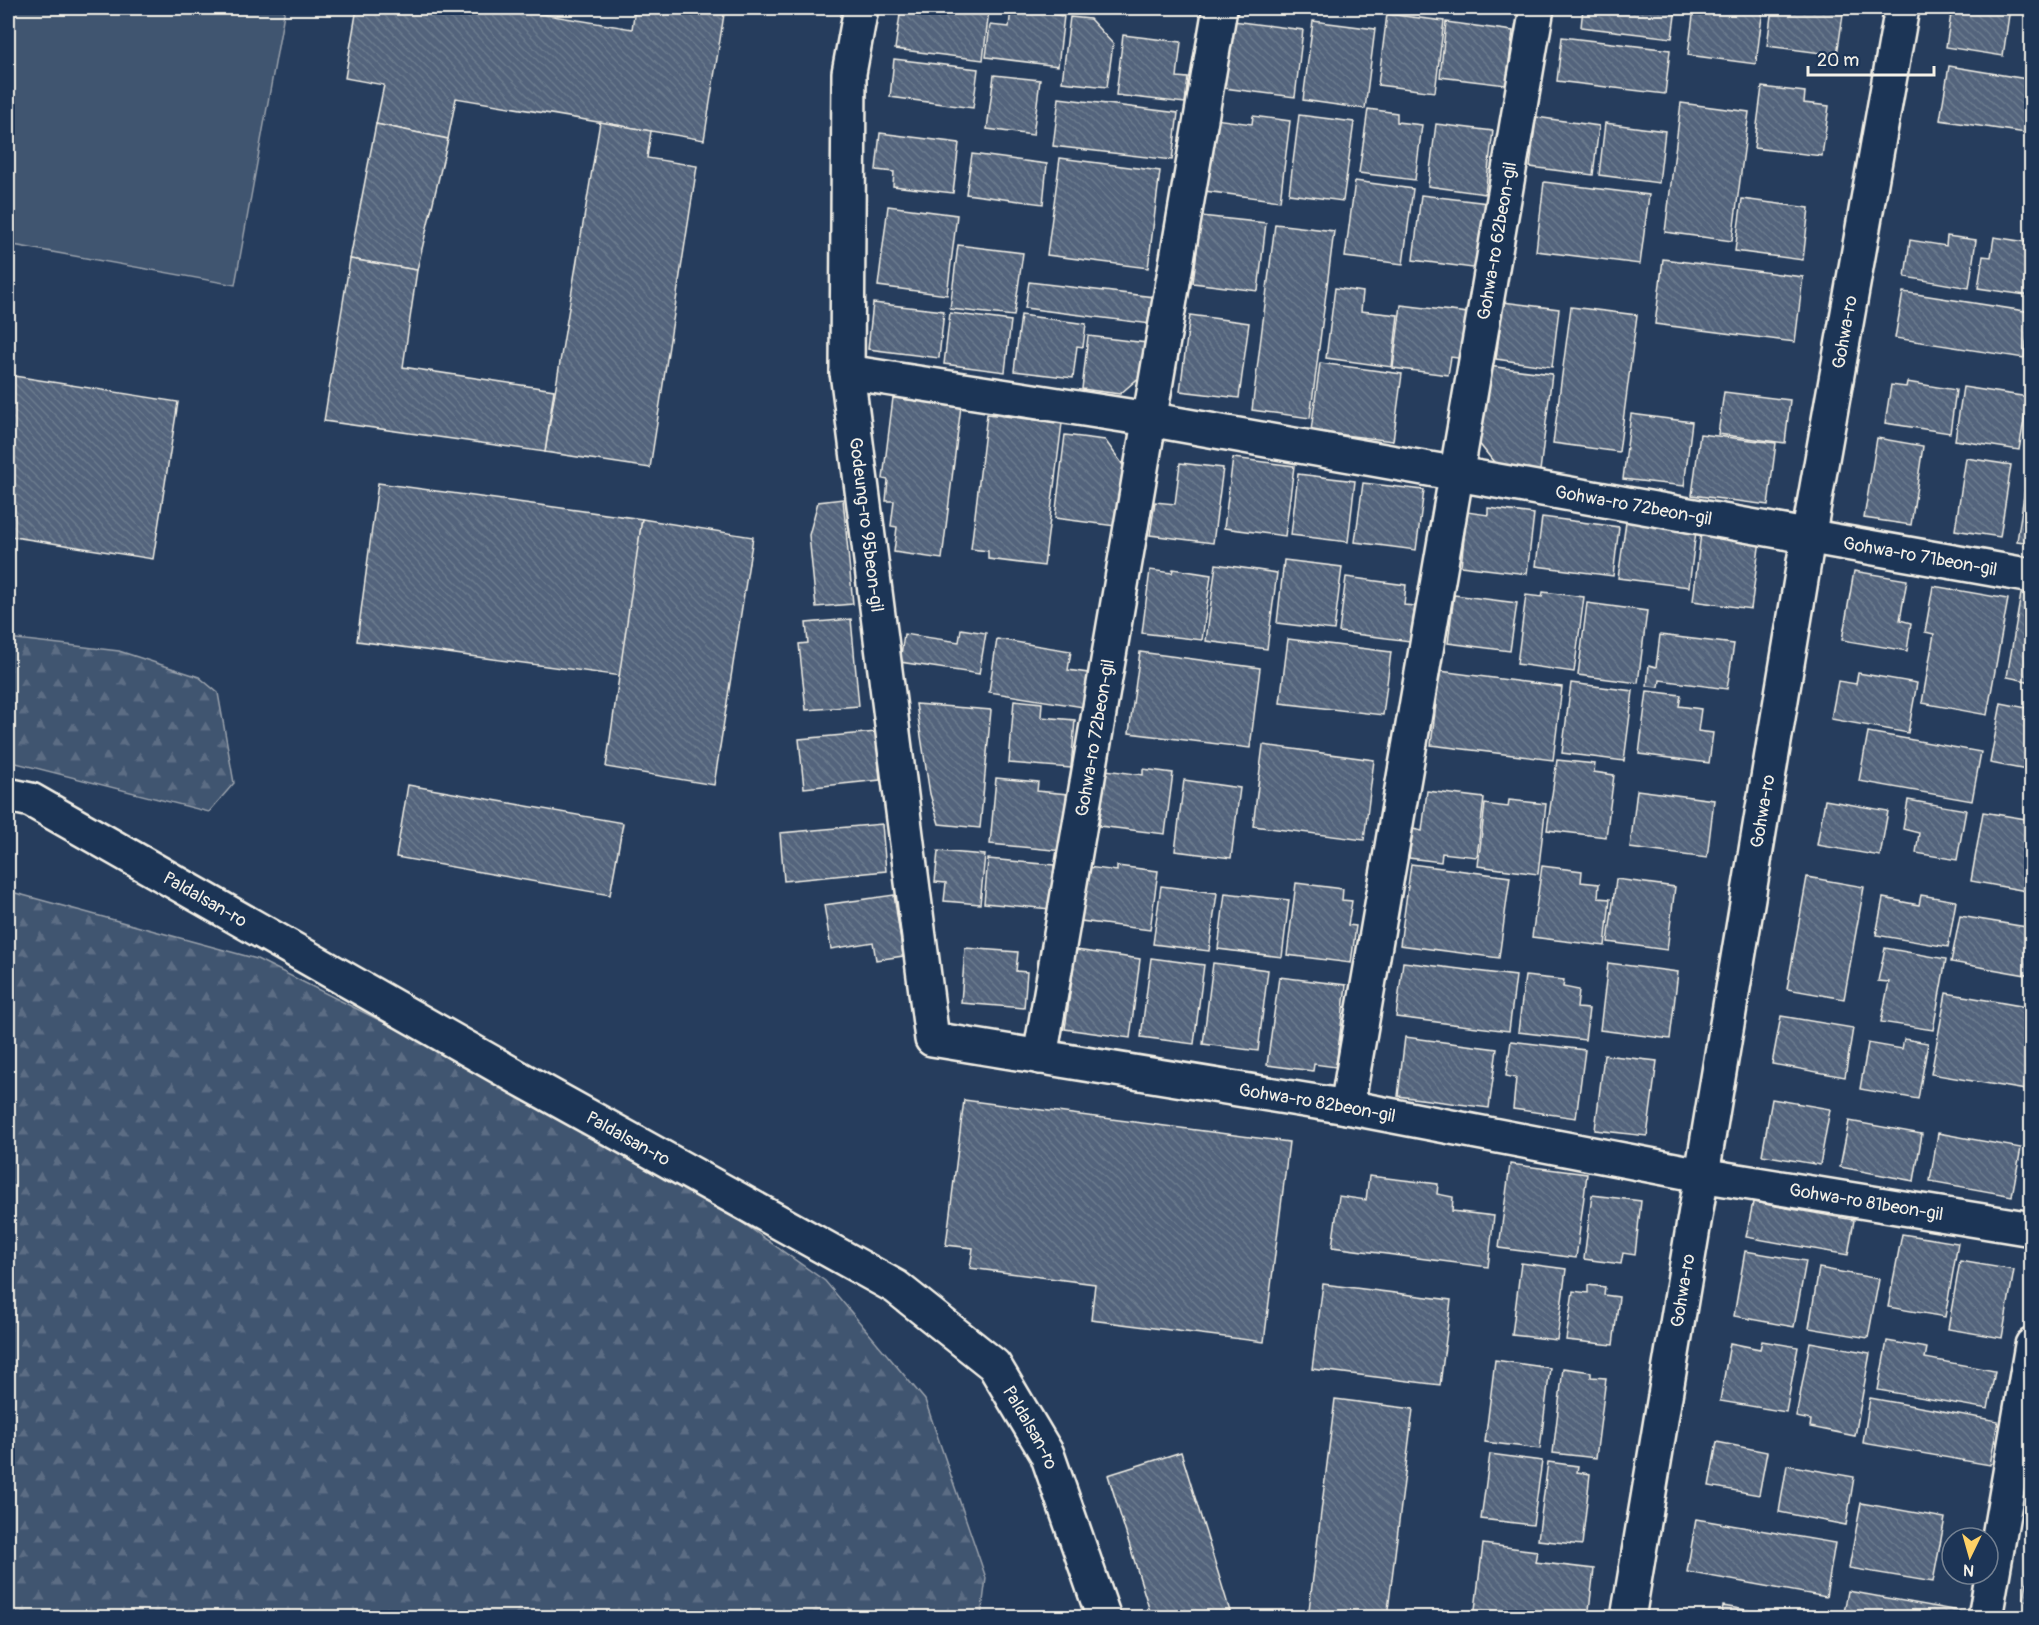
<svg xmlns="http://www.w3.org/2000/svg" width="2039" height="1625" viewBox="0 0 2039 1625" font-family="Pangolin,sans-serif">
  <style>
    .forest { fill: url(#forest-firs); stroke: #9aa2ac; stroke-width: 1.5 }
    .garden { fill: #40546f; stroke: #9aa2ac; stroke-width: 1.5 }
    .building { fill: url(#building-back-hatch); stroke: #f4f1e8; stroke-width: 1.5 }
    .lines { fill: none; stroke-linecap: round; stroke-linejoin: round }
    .minor-casing { stroke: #f4f1e8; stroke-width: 38 }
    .tertiary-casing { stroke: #f4f1e8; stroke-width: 38 }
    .minor { stroke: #1d3557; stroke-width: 33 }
    .tertiary { stroke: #1d3557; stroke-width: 33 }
    .labels { text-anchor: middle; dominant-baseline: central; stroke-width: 6; stroke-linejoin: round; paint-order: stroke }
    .street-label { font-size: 18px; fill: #f4f1e8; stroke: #1d3557 }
  </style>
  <defs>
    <pattern id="forest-firs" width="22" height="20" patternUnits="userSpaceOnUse" patternTransform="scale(1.5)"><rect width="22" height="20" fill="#40546f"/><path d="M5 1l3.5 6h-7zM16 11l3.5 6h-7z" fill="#5c6d84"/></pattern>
    <pattern id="building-back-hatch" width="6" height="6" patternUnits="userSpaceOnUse" patternTransform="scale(1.5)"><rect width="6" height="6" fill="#52647b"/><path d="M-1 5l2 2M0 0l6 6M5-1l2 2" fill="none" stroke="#6c7b8e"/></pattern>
  </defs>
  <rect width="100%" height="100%" fill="#263d5d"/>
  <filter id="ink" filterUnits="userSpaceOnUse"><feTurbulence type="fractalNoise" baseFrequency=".0167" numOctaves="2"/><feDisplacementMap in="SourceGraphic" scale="12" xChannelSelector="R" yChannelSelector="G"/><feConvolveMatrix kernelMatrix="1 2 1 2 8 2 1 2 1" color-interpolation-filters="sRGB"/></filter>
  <g filter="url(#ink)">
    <g class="forest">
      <path d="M8,638l111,13 80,26 19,16 16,90 -25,29 -201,-51z"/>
      <path d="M8,891l249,68 384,192 184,130 100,119 61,178 -5,39h-973z"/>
    </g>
    <path class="garden" d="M8,8h277l-50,277 -227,-41z"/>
    <g class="building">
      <path d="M357,8h148l127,21 3,-21h90l-21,132 -248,-42 -8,41 -72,-15 8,-39 -39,-7z"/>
      <path d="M901,8h68l20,2 -6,50 -88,-11z"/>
      <path d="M1583,8h93l-4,30 -91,-11z"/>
      <path d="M1694,8h69l-7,56 -68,-9z"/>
      <path d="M1772,8h72l-7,47 -70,-9z"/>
      <path d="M1952,8h58l-7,48 -57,-9z"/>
      <path d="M1011,9l53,7 -6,50 -72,-9 4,-32 19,2z"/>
      <path d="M1387,14l57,7 -9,71 -57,-7z"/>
      <path d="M1070,17l20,2 23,25 -6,43 -45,-5z"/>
      <path d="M2031,19h1v45l-8,-1z"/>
      <path d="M1233,21l70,9 -8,67 -71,-9z"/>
      <path d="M1313,21l62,8 -10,80 -62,-9z"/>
      <path d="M1446,22l67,9 -7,54 -66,-8z"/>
      <path d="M1123,35l58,7 -4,35 11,1 -3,25 -69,-8z"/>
      <path d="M1562,37l108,13 -5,44 -108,-13z"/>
      <path d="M894,59l84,10 -5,39 -83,-11z"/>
      <path d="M1949,66l83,14v54l-92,-14z"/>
      <path d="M994,75l46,5 -7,55 -46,-6z"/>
      <path d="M1762,87l43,5 -1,11 25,3 -7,50 -68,-8z"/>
      <path d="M1059,98l119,15 -6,47 -119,-14z"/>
      <path d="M1681,103l68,9 -17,129 -67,-9z"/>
      <path d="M1368,109l29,4v9l25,3 -7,55 -56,-7z"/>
      <path d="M1299,115l55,7 -11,79 -54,-7z"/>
      <path d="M1253,116l37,5 -10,80 -75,-10 10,-72 37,5z"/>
      <path d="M1536,117l63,9 -6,49 -63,-8z"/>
      <path d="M600,122l51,9 -4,27 50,8 -47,302 -105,-16z"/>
      <path d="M1605,123l60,8 -6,52 -60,-8z"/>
      <path d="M376,124l72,15 -31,131 -67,-11z"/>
      <path d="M1436,124l57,7 -8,63 -57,-8z"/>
      <path d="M880,133l79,10 -6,50 -60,-7 1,-14 -18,-2z"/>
      <path d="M972,154l75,10 -4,40 -77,-10z"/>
      <path d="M1060,158l100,13 -12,97 -101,-13z"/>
      <path d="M1355,181l58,8 -10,75 -58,-7z"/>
      <path d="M1544,182l105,13 -9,69 -104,-13z"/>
      <path d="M1421,195l67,8 -8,66 -67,-9z"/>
      <path d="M1742,199l67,9 -6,52 -68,-9z"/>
      <path d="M888,206l69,9 -10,80 -69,-9z"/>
      <path d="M1201,216l65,7 -8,68 -65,-8z"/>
      <path d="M1275,224l59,7 -24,187 -58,-8z"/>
      <path d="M1947,236l29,4 -7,48 -64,-11 5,-37 36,6z"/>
      <path d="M1994,237l38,6v53l-54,-8 5,-32 8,1z"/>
      <path d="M958,245l65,8 -9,63 -64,-7z"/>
      <path d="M350,259l67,11 -14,97 151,23 -9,62 -221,-31z"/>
      <path d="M1663,259l140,18 -8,65 -140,-18z"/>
      <path d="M1029,282l125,15 -3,27 -126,-16z"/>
      <path d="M1335,288l28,4 -2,19 37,4 -6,52 -66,-9z"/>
      <path d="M1903,292l128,20 -7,46 -129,-20z"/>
      <path d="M1503,302l56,7 -7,58 -56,-8z"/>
      <path d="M873,303l71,8 -5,47 -71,-9z"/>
      <path d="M1401,305l75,9 -6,46 -19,-3 -3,18 -55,-7z"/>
      <path d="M1571,307l66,8 -18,137 -66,-9z"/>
      <path d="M950,313l61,8 -6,51 -61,-8z"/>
      <path d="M1021,315l65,9 -3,23 -6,-1 -4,32 -59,-7z"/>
      <path d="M1190,315l59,8 -10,75 -59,-7z"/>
      <path d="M1088,336l59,7 -4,31 -23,20 -38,-5z"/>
      <path d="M1320,363l82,11 -9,67 -82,-10z"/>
      <path d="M1488,366l64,8 -12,97 -43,-5 -19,-24z"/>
      <path d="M8,375l170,27 -25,157 -145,-23z"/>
      <path d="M1907,382l49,8 -6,43 -65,-10 6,-38 15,2z"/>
      <path d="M1963,387l65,10 -9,53 -64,-10z"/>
      <path d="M1724,392l66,8 -5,43 -67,-9z"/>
      <path d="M893,398l68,8 -19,153 -48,-7 3,-25 -6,-1 3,-25h-8l2,-21 -5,-1z"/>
      <path d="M987,414l75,9 -18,143 -56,-7v-8l-17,-2z"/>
      <path d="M1631,414l61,8 -8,64 -61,-7z"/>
      <path d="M1700,434l76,9 -8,62 -76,-10z"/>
      <path d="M1065,435l40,5 18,25 -8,61 -60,-8z"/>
      <path d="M1877,438l46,8 -12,79 -47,-7z"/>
      <path d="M2032,444v99l-15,-2z"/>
      <path d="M1233,458l61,8 -9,70 -61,-8z"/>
      <path d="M1966,458l45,7 -11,72 -45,-7z"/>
      <path d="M1180,463l43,5 -10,75 -63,-8 5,-33 20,2z"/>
      <path d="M1298,474l57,7 -7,61 -57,-7z"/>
      <path d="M378,483l264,36 -21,157 -264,-35z"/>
      <path d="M1363,483l61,7 -8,60 -61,-8z"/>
      <path d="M843,499l10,105 -37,3 -7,-72 9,-33z"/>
      <path d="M1488,508l46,6 -7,60 -66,-8 6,-54 21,3z"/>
      <path d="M1542,517l77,10 -6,49 -77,-10z"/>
      <path d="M642,519l111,18 -39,248 -108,-18z"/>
      <path d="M1626,522l70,9 -7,56 -71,-9z"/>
      <path d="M1701,533l59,7 -9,69 -58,-8z"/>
      <path d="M1284,560l58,7 -8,63 -57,-7z"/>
      <path d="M1216,564l61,9 -10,76 -61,-8z"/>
      <path d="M1173,569l38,6 -9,65 -60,-7 8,-63 22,3z"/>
      <path d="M1854,571l53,9 -7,40 11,3 -4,28 -65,-11z"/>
      <path d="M1346,577l60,8 -2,20 11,1 -5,35 -71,-9z"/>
      <path d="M1933,586l75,13 -21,116 -65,-12 12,-69 -9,-2z"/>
      <path d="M1543,592l41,5 -10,75 -57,-8 9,-69 16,2z"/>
      <path d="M2021,594l11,2v86l-25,-5z"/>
      <path d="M1454,595l63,8 -7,48 -62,-8z"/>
      <path d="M1587,603l60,8 -9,72 -60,-8z"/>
      <path d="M851,619l8,87 -53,4 -7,-66 9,-1 -2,-20z"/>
      <path d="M961,629l25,4 -7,41 -79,-12 4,-28 55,8z"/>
      <path d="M1660,635l74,9 -7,45 -67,-9 -1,7 -12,-1 2,-21 7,2z"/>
      <path d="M997,639l74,12 -3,19 20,3 -5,34 -94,-15z"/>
      <path d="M1288,639l103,13 -8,63 -103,-12z"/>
      <path d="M1140,652l120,16 -10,80 -121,-15z"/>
      <path d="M1440,671l122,16 -9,73 -122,-15z"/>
      <path d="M1858,673l59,10 -9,50 -77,-14 7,-38 18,3z"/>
      <path d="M1571,683l62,8 -9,70 -62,-8z"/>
      <path d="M1647,691l34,4 -2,11 22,3 -3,22 15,2 -4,30 -70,-9z"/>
      <path d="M1014,700l28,3 -1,14 34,3 -4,48 -62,-5z"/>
      <path d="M2001,703l31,6v62l-42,-8z"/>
      <path d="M916,704l75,6 -11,118 -41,-4 -9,-30z"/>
      <path d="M876,732l4,48 -76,8 -5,-49z"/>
      <path d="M1868,732l113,20 -9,49 -113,-20z"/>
      <path d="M1263,745l111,15 -10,80 -111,-14z"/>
      <path d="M1557,760l38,4 -1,8 20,3 -8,62 -59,-7z"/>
      <path d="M1143,769l30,4 -8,61 -66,-8 7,-56 37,5z"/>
      <path d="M996,778l42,4 -1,9 31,3 -5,57 -73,-7z"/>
      <path d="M1184,780l56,8 -9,70 -56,-7z"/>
      <path d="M408,785l215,38 -13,72 -214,-38z"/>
      <path d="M1637,790l77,10 -7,58 -77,-10z"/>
      <path d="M1427,791l57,7 -7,59 -35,-4 -1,9 -32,-4 4,-29 9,2z"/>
      <path d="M1509,800l37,4 -8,70 -60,-8 7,-62 23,3z"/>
      <path d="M1825,800l63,11 -8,45 -63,-11z"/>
      <path d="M1908,800l58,10 -9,50 -41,-7 3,-20 -16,-4z"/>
      <path d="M1983,812l49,8v72l-61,-11z"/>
      <path d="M882,824l4,47 -102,10 -4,-48z"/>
      <path d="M938,851l47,4 -5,49 -36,-3 2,-18 -11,-1z"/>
      <path d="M988,859l66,6 -3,44 -67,-6z"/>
      <path d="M1411,864l99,13 -11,81 -99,-13z"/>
      <path d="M1117,866l41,5 -8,59 -69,-9 7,-54 29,4z"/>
      <path d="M1542,866l40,5 -1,11 18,2 -1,14 12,1 -5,47 -73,-9z"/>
      <path d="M1807,877l57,10 -20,112 -57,-10z"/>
      <path d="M1616,879l59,8 -8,63 -59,-8z"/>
      <path d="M1296,883l47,6 -1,11 10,1 -4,24 8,1 -5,37 -64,-8z"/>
      <path d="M1161,886l56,7 -8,58 -56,-7z"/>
      <path d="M1225,893l64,7 -7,57 -64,-8z"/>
      <path d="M894,895l9,61 -27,4 -3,-18 -42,7 -7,-44z"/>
      <path d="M1921,895l35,6 -8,46 -72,-12 7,-37 36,7z"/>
      <path d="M1960,916l72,12v48l-81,-14z"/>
      <path d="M965,948l53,4 -2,19 11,1 -3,36 -63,-5z"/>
      <path d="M1885,948l61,11 -13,71 -52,-8 8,-40 -11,-1z"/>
      <path d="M1076,950l64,9 -10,79 -65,-9z"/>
      <path d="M1151,958l53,7 -10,79 -53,-7z"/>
      <path d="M1403,962l113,14 -7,55 -113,-14z"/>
      <path d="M1213,963l55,7 -10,81 -55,-7z"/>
      <path d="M1608,963l70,9 -8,67 -70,-9z"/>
      <path d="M1525,976l39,4 -1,7 16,3 -2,18 12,1 -4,31 -67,-8z"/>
      <path d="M1279,977l67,8 -10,82 -22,-3 -1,7 -46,-6z"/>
      <path d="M1946,993l86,15v83l-101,-17z"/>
      <path d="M1781,1016l72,12 -8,49 -73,-13z"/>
      <path d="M1405,1037l92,12 -8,59 -91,-12z"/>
      <path d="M1904,1039l24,4 -10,56 -58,-10 8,-46 34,6z"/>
      <path d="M1511,1041l74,9 -9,68 -63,-9 3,-31 -10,-2z"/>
      <path d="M1604,1055l53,6 -10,75 -52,-6z"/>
      <path d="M1772,1099l58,10 -10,56 -58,-10z"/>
      <path d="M964,1100l325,42 -25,200 -173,-22 4,-36 -125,-16 3,-20 -27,-3z"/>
      <path d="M1849,1121l73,13 -8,47 -74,-14z"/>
      <path d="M1938,1133l83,15 -9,48 -82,-15z"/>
      <path d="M1510,1164l77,10 -11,84 -77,-10z"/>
      <path d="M1369,1176l69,8 -1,10 16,3 -1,14 42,5 -6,51 -156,-20 7,-51 27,4z"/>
      <path d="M1592,1195l49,6 -6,54 -12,-2 -2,11 -37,-5z"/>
      <path d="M1753,1202l101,18 -6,35 -102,-18z"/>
      <path d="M1902,1234l56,9 -13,74 -57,-10z"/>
      <path d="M1745,1251l61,10 -12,66 -60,-11z"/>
      <path d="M1960,1261l54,9 -12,68 -54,-9z"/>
      <path d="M1521,1263l45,6 -9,71 -45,-5z"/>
      <path d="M1819,1268l60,11 -11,59 -59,-10z"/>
      <path d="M1323,1284l128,16 -11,85 -128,-16z"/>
      <path d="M1588,1285l17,2 -1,8 15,2 -6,48 -47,-5 7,-49 15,2z"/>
      <path d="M1762,1341l36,6 -12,65 -66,-11 10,-58 30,6z"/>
      <path d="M1887,1341l40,7 -2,10 70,13 -7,38 -110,-19z"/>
      <path d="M1810,1342l60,11 -15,83 -45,-9 1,-7 -15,-3z"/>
      <path d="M1495,1360l55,8 -10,81 -55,-7z"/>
      <path d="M1563,1368l28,4v5l15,1 -10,80 -43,-5z"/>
      <path d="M1870,1398l128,23 -8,44 -127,-22z"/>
      <path d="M1335,1399l78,10 -26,209h-79z"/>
      <path d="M1717,1442l50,10 -8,43 -50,-9z"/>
      <path d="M1181,1452l51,166h-80l-44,-143z"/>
      <path d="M1490,1454l52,7 -9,64 -52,-6z"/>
      <path d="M1548,1462l30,4 -1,6 13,2 -8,71 -44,-5z"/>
      <path d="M1787,1465l67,12 -8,48 -67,-13z"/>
      <path d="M1861,1503l84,15 -12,64 -84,-14z"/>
      <path d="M1696,1519l139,24 -9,54 -139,-25z"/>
      <path d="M1483,1544l54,7 -2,11 59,7 -6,49h-114z"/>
      <path d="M2030,1557l2,1v44l-8,-2z"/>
      <path d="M1848,1591l111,20 -1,7h-115z"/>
      <path d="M1723,1606l69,12h-71z"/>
      <path d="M2016,1612l16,2v4h-16z"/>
    </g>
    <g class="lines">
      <defs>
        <g id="minor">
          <path id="s1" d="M861,8l-12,65 -2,299 85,667 415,68 354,68 331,54"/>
          <path id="s2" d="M847,372l301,47 884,157"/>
          <path id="s3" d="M1040,1057l180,-1049"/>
          <path id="s4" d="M1347,1107l190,-1099"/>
          <path d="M1985,1618l47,-273"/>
        </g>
        <g id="tertiary">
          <path id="s5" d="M8,795l23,5 488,278 377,209 98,78 53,89 57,164"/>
          <path id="s6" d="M1628,1618l180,-1080 94,-530"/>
        </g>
      </defs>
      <use href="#minor" class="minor-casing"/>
      <use href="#tertiary" class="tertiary-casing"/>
      <use href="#minor" class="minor"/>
      <use href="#tertiary" class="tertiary"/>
    </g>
  </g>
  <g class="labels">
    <g class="street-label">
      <text stroke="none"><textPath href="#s4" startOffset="879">Gohwa-ro 62beon-gil</textPath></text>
      <text stroke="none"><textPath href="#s6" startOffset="1304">Gohwa-ro</textPath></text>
      <text stroke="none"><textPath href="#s2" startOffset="798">Gohwa-ro 72beon-gil</textPath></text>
      <text stroke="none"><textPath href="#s1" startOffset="519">Godeung-ro 95beon-gil</textPath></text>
      <text stroke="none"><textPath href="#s2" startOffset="1089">Gohwa-ro 71beon-gil</textPath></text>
      <text stroke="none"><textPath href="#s3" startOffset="324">Gohwa-ro 72beon-gil</textPath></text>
      <text stroke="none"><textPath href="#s6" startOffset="818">Gohwa-ro</textPath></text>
      <text stroke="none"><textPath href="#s5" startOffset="224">Paldalsan-ro</textPath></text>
      <text stroke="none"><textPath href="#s1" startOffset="1428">Gohwa-ro 82beon-gil</textPath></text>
      <text stroke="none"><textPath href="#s5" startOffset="710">Paldalsan-ro</textPath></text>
      <text stroke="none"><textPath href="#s1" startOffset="1986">Gohwa-ro 81beon-gil</textPath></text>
      <text stroke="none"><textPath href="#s6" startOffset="332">Gohwa-ro</textPath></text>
      <text stroke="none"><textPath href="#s5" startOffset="1214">Paldalsan-ro</textPath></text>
    </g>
  </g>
  <rect width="2039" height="1625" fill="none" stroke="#1d3557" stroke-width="30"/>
  <rect x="15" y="15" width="2009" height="1595" fill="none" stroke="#f4f1e8" stroke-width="2" filter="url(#ink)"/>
  <g transform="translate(1970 1556) rotate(185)"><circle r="28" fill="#1d3557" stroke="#738091" stroke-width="1.5"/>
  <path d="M0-4.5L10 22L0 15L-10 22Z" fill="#ffd166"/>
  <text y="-9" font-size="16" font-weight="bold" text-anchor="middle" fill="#f4f1e8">N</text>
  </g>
  <path d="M1808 66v9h126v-9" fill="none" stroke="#f4f1e8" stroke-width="3"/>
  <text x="1817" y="66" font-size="18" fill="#f4f1e8" stroke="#1d3557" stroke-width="4.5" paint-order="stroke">20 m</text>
</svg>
